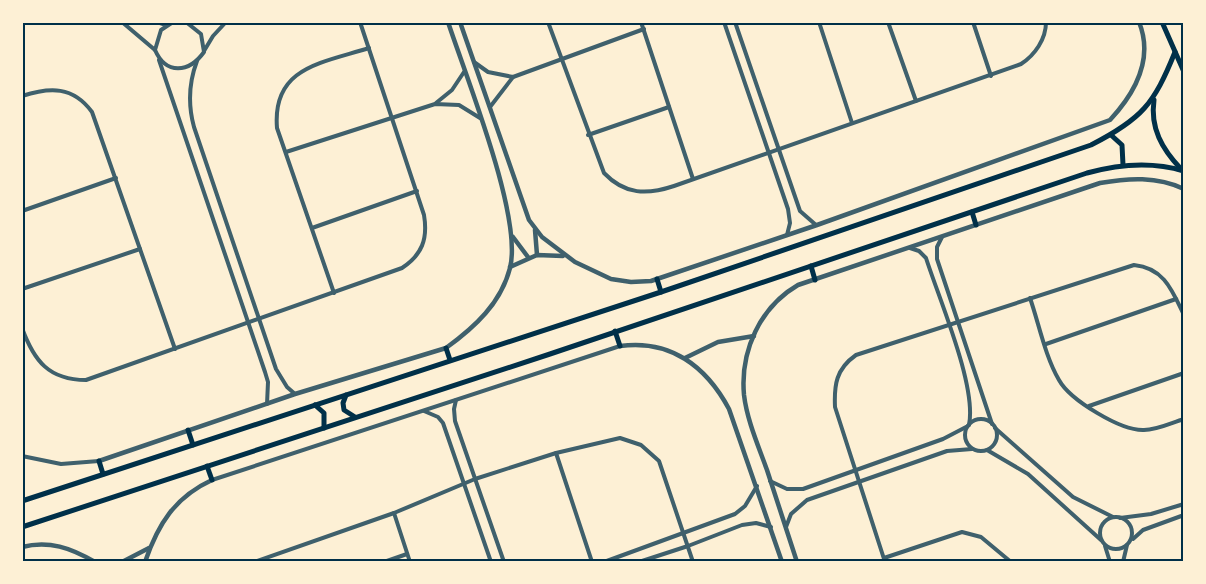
<svg xmlns="http://www.w3.org/2000/svg" width="1206" height="584" viewBox="0 0 1206 584" font-family="Commissioner,sans-serif">
  <style>
    .lines { fill: none; stroke-linecap: round; stroke-linejoin: round }
    .minor { stroke: #3f606c; stroke-width: 4 }
    .tertiary { stroke: #3f606c; stroke-width: 4.5 }
    .secondary { stroke: #003049; stroke-width: 5 }
    .primary { stroke: #003049; stroke-width: 5 }
    .neatline { fill: none; stroke: #003049; stroke-width: 2 }
  </style>
  <rect width="100%" height="100%" fill="#fdf0d5"/>
  <g class="lines">
    <g class="minor">
      <path d="M122,22l33,28"/>
      <path d="M157,22l9,3"/>
      <path d="M173,22l-12,8 -6,20c11,25 34,23 49,2l-3,-18 -15,-12"/>
      <path d="M548,22l56,151c21,22 43,22 70,13l347,-122c14,-9 25,-25 25,-42"/>
      <path d="M641,22l52,157"/>
      <path d="M724,22l64,187 2,14 -3,12"/>
      <path d="M735,22l65,189 16,14"/>
      <path d="M819,22l33,101"/>
      <path d="M888,22l28,79"/>
      <path d="M973,22l18,54"/>
      <path d="M204,51l9,-15 13,-14"/>
      <path d="M159,60l106,312 3,10 -1,22"/>
      <path d="M197,61c-8,21 -9,44 -3,66l82,242 11,18 8,7"/>
      <path d="M474,62l14,10 25,5 131,-48"/>
      <path d="M22,96c28,-9 51,-10 70,16l83,237"/>
      <path d="M436,103l16,-13 12,-18"/>
      <path d="M490,107l23,-30"/>
      <path d="M588,135l81,-28"/>
      <path d="M286,152l149,-48 24,1 21,13"/>
      <path d="M22,211l94,-33"/>
      <path d="M312,228l105,-37"/>
      <path d="M942,237l-5,10v12l55,165"/>
      <path d="M910,248l9,3 7,7c13,41 51,128 43,167"/>
      <path d="M22,289l118,-40"/>
      <path d="M334,293l-57,-165c-5,-61 45,-65 92,-80"/>
      <path d="M1030,298c9,26 15,58 29,82 11,20 62,51 85,50 13,0 27,-7 40,-11"/>
      <path d="M22,328c12,33 27,52 64,52l316,-112c20,-13 26,-29 22,-53l-64,-193"/>
      <path d="M1046,344l130,-45"/>
      <path d="M456,400l-2,9 1,12 49,141"/>
      <path d="M1089,406l95,-33"/>
      <path d="M424,411l14,6 5,6 48,139"/>
      <circle cx="981" cy="435" r="16"/>
      <path d="M995,428l78,69 40,20"/>
      <path d="M987,450l41,24 73,66"/>
      <path d="M556,453l36,109"/>
      <path d="M22,456l39,8 38,-3"/>
      <path d="M212,480l408,-134"/>
      <path d="M770,481l17,8h16l140,-50 25,-13"/>
      <path d="M394,513l16,49"/>
      <circle cx="1116" cy="533" r="16"/>
      <path d="M1120,518l31,-4 33,-10"/>
      <path d="M786,527l5,-13 16,-14 140,-49 25,-2"/>
      <path d="M1133,539l10,-9 41,-15"/>
      <path d="M1105,546l5,16"/>
      <path d="M884,558l78,-26 19,5 30,25"/>
      <path d="M254,562l140,-49 81,-34 81,-26 64,-15 21,7 18,16 34,101"/>
      <path d="M384,562l23,-8"/>
      <path d="M604,562l131,-48 10,-8 12,-20"/>
      <path d="M639,562l49,-16 54,-21 14,-2 15,4"/>
      <path d="M885,562l-50,-155c-1,-22 1,-38 21,-52l278,-90c30,3 38,25 50,50"/>
      <path d="M1123,562l4,-17"/>
    </g>
    <g class="tertiary">
      <path d="M460,22l69,198 13,17 33,25 36,17 20,3 20,-1 166,-56 293,-105c25,-27 44,-61 29,-98"/>
      <path d="M535,230l2,25"/>
      <path d="M513,237l15,20"/>
      <path d="M510,267l27,-12 26,1"/>
      <path d="M620,346c50,-7 86,20 109,63l53,153"/>
      <path d="M685,358l33,-16 36,-6"/>
      <path d="M99,461l196,-67 151,-46c29,-21 55,-45 64,-80 13,-51 -44,-191 -62,-246"/>
      <path d="M22,547c27,-7 49,1 73,15"/>
      <path d="M122,562l27,-14"/>
      <path d="M145,562c13,-38 30,-65 67,-82"/>
      <path d="M797,562c-10,-31 -20,-62 -30,-92 -9,-25 -20,-50 -23,-75 -4,-44 16,-88 54,-110l302,-102c28,-5 57,-7 84,6"/>
    </g>
    <g class="secondary">
      <path d="M1154,100c-4,28 8,49 27,69"/>
      <path d="M1111,135l11,10 1,20"/>
      <path d="M972,212l4,13"/>
      <path d="M811,266l4,14"/>
      <path d="M657,279l4,13"/>
      <path d="M615,331l5,15"/>
      <path d="M446,348l4,12"/>
      <path d="M346,395l-3,8 1,7 11,7"/>
      <path d="M315,405l9,8v15"/>
      <path d="M188,430l5,15"/>
      <path d="M99,461l4,13"/>
      <path d="M207,466l5,14"/>
      <path d="M22,501l639,-209 430,-147c51,-26 63,-41 84,-93"/>
      <path d="M22,527l528,-173 537,-181c32,-9 64,-12 97,-2"/>
    </g>
    <path class="primary" d="M1162,22l22,50"/>
  </g>
  <rect width="1206" height="584" fill="none" stroke="#fdf0d5" stroke-width="48"/>
  <rect x="24" y="24" width="1158" height="536" class="neatline"/>
</svg>
